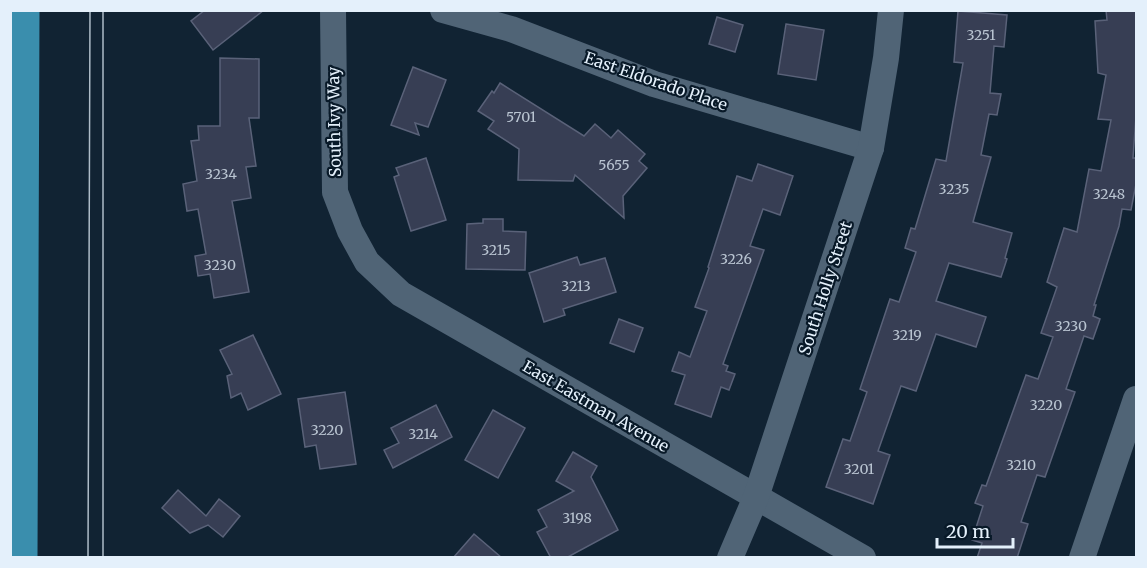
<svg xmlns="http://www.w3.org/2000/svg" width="1147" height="568" viewBox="0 0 1147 568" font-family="Merriweather,serif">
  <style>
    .building { fill: #373e54; stroke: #5a6279; stroke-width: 1.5 }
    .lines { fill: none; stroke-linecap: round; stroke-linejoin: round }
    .minor { stroke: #506476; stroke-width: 26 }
    .highway { stroke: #3a8ead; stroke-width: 33 }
    .tram { stroke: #aebcc8; stroke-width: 1.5 }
    .labels { text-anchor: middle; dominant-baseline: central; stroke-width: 4.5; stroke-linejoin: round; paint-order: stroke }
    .number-label { font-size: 14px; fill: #b9c4d1 }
    .street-label { font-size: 16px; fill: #e4f0fb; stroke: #081928 }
  </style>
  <rect width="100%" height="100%" fill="#112333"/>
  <g class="building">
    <path d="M205,10h59l-51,40 -22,-29z"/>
    <path d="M1106,10h31v92l-4,56h4v21l-6,31 -9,-1 -3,17 -25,79h2l-3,11 7,3 -7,20 -9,-3 -18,53 9,3 -30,85 -8,-2 -16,47 7,2 -11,34h-40l5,-15 -10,-3 11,-34 -8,-3 7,-18 4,1 40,-111 12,4 15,-42 -12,-4 16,-46 -10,-5 17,-54 13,4 12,-63 12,2 10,-51 -13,-1 8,-44 -8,-2 -3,-52 12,-1z"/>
    <path d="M958,11l49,4 -3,32 -10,-1 -4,47 11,1 -4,21 -8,-1 -8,41 10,2 -18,65 39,11 -7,25 2,1 -6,18 -52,-14 -13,38 50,16 -10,30 -40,-13 -20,57 -15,-5 -23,65 12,4 -17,49 -47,-17 17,-48 7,2 17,-49 -7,-3 30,-90 9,3 17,-50 -11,-4 6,-20 4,1 21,-70 10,2 17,-98 -9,-1z"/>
    <path d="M717,17l26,8 -8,27 -26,-8z"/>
    <path d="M786,24l38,6 -8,50 -38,-6z"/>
    <path d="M220,58l39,1v59h-10l7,48 -10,1 5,31 -19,3 17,91 -35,6 -4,-24 -12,2 -3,-20 11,-2 -8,-45 -11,2 -4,-27 14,-3 -6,-40 8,-1 -1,-14h22z"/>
    <path d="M413,67l33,13 -18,47 -13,-4 4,12 -28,-10z"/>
    <path d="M500,83l84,53 11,-12 16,14 7,-8 27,24 -6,7 8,7 -24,28 1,22 -49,-43 -2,6 -55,-1 1,-31 -31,-20 6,-8 -16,-10 14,-20 2,2z"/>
    <path d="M426,158l20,62 -35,11 -17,-54 5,-2 -3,-7z"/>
    <path d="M758,164l35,12 -13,39 -17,-6 -13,37 14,4 -41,114 5,2 -2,5 9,3 -6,16 -8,-3 -10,30 -36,-13 10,-29 -13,-4 7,-19 11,5 17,-46 -12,-4 14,-39 -1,-1 29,-91 15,5z"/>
    <path d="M483,219h20v12l23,1 -1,38 -59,-1 1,-45 16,-1z"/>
    <path d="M577,257l3,8 25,-7 11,34 -53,17 2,6 -21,7 -15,-49z"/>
    <path d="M619,319l24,9 -9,24 -24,-9z"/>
    <path d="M253,335l28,59 -33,16 -7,-17 -10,5 -4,-22 5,-2 -12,-24z"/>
    <path d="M345,392l11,72 -36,5 -4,-24 -11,2 -7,-48z"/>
    <path d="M436,405l16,32 -59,31 -9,-18 15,-7 -8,-15z"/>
    <path d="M493,410l32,18 -27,50 -33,-18z"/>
    <path d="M573,452l24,14 -6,11 27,53 -52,28h-15l-14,-26 10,-5 -9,-17 36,-19 -18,-10z"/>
    <path d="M178,490l28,26 13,-17 21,17 -17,21 -15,-12 -18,8 -28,-25z"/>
    <path d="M474,534l28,24h-49z"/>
  </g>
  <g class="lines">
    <g class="minor">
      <path d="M333,10l2,182 15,39 17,31 34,32 462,264"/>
      <path d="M443,10l68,19 143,55 217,64"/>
      <path d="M730,558l26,-61 115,-349 15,-90 5,-48"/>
      <path d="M1082,558l54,-159"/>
    </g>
    <path class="highway" d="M21,558l2,-548"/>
    <g class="tram">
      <path d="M88,558l2,-548"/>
      <path d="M103,558v-548"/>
    </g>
  </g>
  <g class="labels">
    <g class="number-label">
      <text x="981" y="35">3251</text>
      <text x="521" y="117">5701</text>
      <text x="614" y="165">5655</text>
      <text x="221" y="174">3234</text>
      <text x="954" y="189">3235</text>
      <text x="1109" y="194">3248</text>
      <text x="496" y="250">3215</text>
      <text x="736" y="259">3226</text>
      <text x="220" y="265">3230</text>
      <text x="576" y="286">3213</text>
      <text x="1071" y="326">3230</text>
      <text x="907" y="335">3219</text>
      <text x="1046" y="405">3220</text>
      <text x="327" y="430">3220</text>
      <text x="423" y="434">3214</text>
      <text x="1021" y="465">3210</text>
      <text x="859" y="469">3201</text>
      <text x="577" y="518">3198</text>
    </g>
    <g class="street-label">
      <text transform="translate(656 81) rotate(19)">East Eldorado Place</text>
      <text transform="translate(334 122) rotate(-91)">South Ivy Way</text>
      <text transform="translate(825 288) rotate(-72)">South Holly Street</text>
      <text transform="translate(596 406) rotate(30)">East Eastman Avenue</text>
    </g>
  </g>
  <rect width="1147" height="568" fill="none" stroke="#e4f0fb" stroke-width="24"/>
  <path d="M937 538v9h76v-9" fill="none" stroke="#e4f0fb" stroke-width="3"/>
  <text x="946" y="538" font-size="18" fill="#e4f0fb" stroke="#081928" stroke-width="4.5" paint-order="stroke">20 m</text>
</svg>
